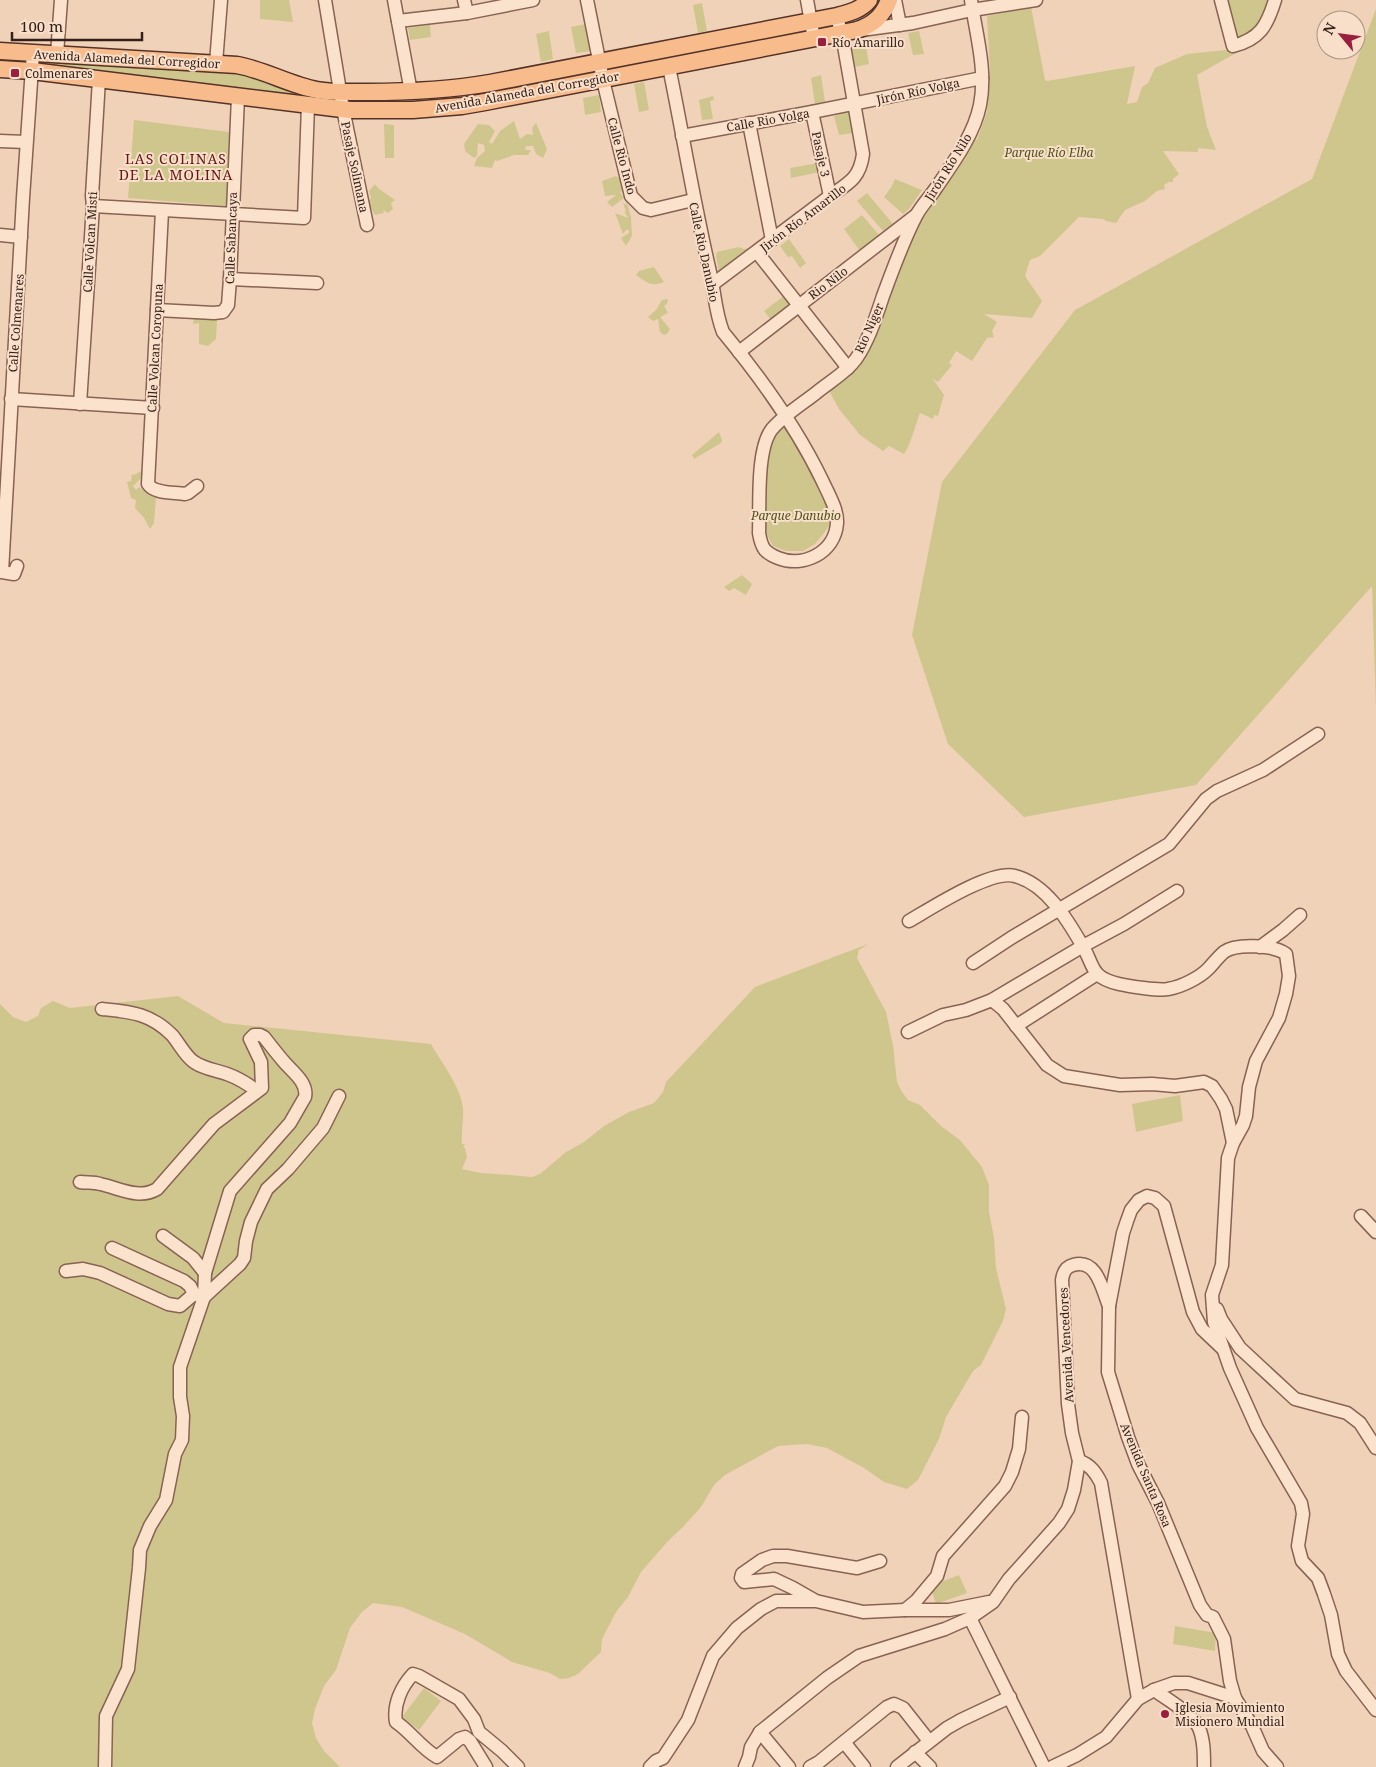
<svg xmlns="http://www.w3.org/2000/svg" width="1376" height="1767" viewBox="0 0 1376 1767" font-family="'Noto Serif',serif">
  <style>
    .green { fill: #cfc68d }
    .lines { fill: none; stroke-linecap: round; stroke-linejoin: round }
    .minor-casing { stroke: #886253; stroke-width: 15 }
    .major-casing { stroke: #543228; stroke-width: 19 }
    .minor { stroke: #fbe2cc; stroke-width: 12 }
    .major { stroke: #f8bc8c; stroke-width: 16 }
    .poi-dot { fill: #9a1f3e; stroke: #f8dfc9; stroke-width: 2 }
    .labels { text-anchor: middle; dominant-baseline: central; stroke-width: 4; stroke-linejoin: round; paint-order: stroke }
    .poi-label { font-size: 12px; fill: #352019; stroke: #f8dfc9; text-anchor: start }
    .street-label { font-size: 12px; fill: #352019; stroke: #f8dfc9 }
    .park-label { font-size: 12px; font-style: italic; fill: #53531e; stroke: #f8dfc9 }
    .neighbourhood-label { font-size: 14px; letter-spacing: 1px; fill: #651618; stroke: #f8dfc9 }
  </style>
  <rect width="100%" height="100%" fill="#f0d2b9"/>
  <g class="green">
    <path d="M260,0h29l4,22 -33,-3z"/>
    <path d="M1227,0h45c-6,16 -14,31 -31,37l-5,-2z"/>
    <path d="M702,3l5,28 -9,2 -5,-28z"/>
    <path d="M1031,7l14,73 2,1 88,-15 -8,38 10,-2 5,-15 6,-4 7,-15 32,-14 58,-6 -48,27 10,52 9,23 -18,-2v4l-35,-1 16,23 -6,5v3h-4l-5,3 1,4 -8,2 -12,10 -20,9 -9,13 -10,-2 -3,-2 -24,-2 -39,39 -10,4 -5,16 17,25 -10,17 -48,-4 13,8 -5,9 2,6 -7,1 -15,23 -16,-10 -7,12 3,2 -14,17 -5,-3 11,16 -6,21 -4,-1 -1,4 -13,-6c-5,13 -9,31 -16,41l-15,-8 -6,5 -23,-16 -21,-26 -11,-20 21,-16 49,-101 24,-54 52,-79 3,1 10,-28 3,-41 -3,-55z"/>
    <path d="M1376,9v700l-4,-123 -176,199 -172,32 -76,-73 -36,-109 30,-153 133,-172 237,-131z"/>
    <path d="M586,24l5,27 -15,2 -5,-26z"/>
    <path d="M430,25l1,12 -21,3 -2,-12z"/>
    <path d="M549,31l4,28 -12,3 -5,-28z"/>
    <path d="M919,31l5,23 -11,1 -5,-22z"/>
    <path d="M865,41l4,23 -14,3 -5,-22z"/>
    <path d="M39,61l190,7 108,35 -299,-38z"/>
    <path d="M594,71v3l-173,32 -69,-4 1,-3z"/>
    <path d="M821,75l4,27 -10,2 -4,-26z"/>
    <path d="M644,82l5,28 -10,2 -5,-28z"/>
    <path d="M599,95l2,17 -16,3 -2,-17z"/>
    <path d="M713,96l1,4 -4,1 3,18 -11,1 -3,-20z"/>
    <path d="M848,111l5,22 -14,2 -5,-19z"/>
    <path d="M134,120l95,12 -3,74 -98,-8z"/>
    <path d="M514,121l6,18 7,-5 6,1 -1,-7 4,-5 11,26 -4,9 -7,-4 -3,-8h-7l-1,4h6l-3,5h-14l-17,6 -2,-1 -3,8 -18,-2 3,-8 8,-7 -1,-6 -6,-2 -1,13 -3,2 -9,-7 -1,-7 14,-20 11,1 6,6 -6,11 3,2 8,-13z"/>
    <path d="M384,124l10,1v33h-9z"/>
    <path d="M818,163l2,9 -29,6 -1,-10z"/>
    <path d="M616,176l5,4 4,11 -5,1 4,6 -12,9 -5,-5 9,-7 -11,1 -3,-15z"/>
    <path d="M895,179l27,11 -13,19 -6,5 -19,-17 8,-11z"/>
    <path d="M375,184l4,5 16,11 -4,3 2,6 -5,4 -5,-3 1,3 -9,2 -7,-12 3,-5 -2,-7z"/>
    <path d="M867,193l26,31 -10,7 -26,-30z"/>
    <path d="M626,200l5,17 1,19 -6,10 -5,-8 8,-5v-3h-3l-3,4 -8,-21 13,5 -4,-7 2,1 -3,-9 3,2z"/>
    <path d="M862,215l17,20 -19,16 -16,-22z"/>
    <path d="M789,239l17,24 -6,5 -8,-12 -4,1 -8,-11z"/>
    <path d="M739,247l5,2 8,-1 -33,24 -3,-16 1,-4z"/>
    <path d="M654,267l10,15c-13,5 -17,1 -28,-7l3,-4z"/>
    <path d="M785,295l8,8 -22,17 -7,-9z"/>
    <path d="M668,299l-1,5 -3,2 4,7 -8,4 10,12 -3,5 -3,1 -4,-3 -2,-13 -5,2 -5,-4 8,-7 6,-10z"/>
    <path d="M194,319l23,1 -1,19 -8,7 -9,-2v-21l-6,1z"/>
    <path d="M786,425l14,17 31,68 -2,16 -5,7 -9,11 -12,7h-17l-13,-5 -11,-20 7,-84 10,-13z"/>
    <path d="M719,432l3,8 -1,3 -27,16 -2,-4z"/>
    <path d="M141,471l1,6 -9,9 3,4 3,-3 10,8 7,2 -2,26 -4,6 -6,-11 -9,-10 1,-8 -5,-2 -4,-16 4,-1 1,-7 2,1z"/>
    <path d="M742,575l10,9 -6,11 -12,-7 -5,3 -5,-4z"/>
    <path d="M868,944l-9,6 -2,8 29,54 7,33 4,37 5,10 6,8 12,5 21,21 19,14 22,27 7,18v27l5,26 2,30 10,41 -3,12 -22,44 -8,6 -27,46 -7,22 -21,41 -11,9 -23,-7 -20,-14 -37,-20 -20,-4 -29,2 -53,29 -11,10 -13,22 -19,21 -14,13 -27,31 -13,25 -12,15 -14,27 -1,13 -23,22 -9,4 -9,1 -10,-6 -38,-11 -47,-28 -63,-27 -29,-4 -12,10 -11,15 -14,42 -12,16 -9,23 -3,14 4,15 8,13 16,16h-340v-763l13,13 13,5 12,-6 3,-8 12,-7 17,7 108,-12 46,27 207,21c10,18 30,43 32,64 1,12 -2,24 -1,36h3l-2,3 2,1 2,9 -5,12 19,4 28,2 23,2 8,-3 26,-22 18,-10 20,-16 25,-14 25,-9 9,-11 3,-10 89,-95z"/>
    <path d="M1180,1095l3,26 -47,11 -4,-28z"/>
    <path d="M959,1575l8,18 -31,11 -6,-18z"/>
    <path d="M1175,1626l41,7 -1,18 -42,-7z"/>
    <path d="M424,1688l17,13 -22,29 -17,-13z"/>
  </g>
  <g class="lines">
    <defs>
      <g id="minor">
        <path d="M325,0l18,109 24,116"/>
        <path d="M394,0l17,92"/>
        <path d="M464,0l3,13"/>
        <path d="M587,0l16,80 28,116 12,12 8,2 42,-10"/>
        <path d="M807,0l7,39"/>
        <path d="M895,0l5,25"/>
        <path d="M1221,0l12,46c27,-7 34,-20 42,-46"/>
        <path d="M398,21l69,-8 66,-13"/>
        <path d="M861,30l52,-7 59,-13 64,-10"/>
        <path d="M57,54l4,-54"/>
        <path d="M216,63l5,-63"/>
        <path d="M669,67c14,68 25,137 41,205 5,21 5,40 13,60 38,46 73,94 99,148 6,13 16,30 15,43 -2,30 -34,45 -59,35 -5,-2 -9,-4 -13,-8 -4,-5 -5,-11 -6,-17 1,-27 -3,-84 13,-104 12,-14 30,-25 44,-36 13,-11 30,-20 40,-34 13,-19 20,-42 27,-63 10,-27 20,-55 33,-80 5,-10 14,-19 20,-28 17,-25 38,-53 44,-83 7,-35 -4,-71 -9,-105"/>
        <path d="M812,112l18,84"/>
        <path d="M749,123l23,117"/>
        <path d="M682,136l130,-24 170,-34"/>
        <path d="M0,141l26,1"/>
        <path d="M93,206l211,12 4,-113"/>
        <path d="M162,211l-14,273c6,10 26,8 37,10l3,-1 9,-7"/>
        <path d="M0,235l21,2"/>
        <path d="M757,252l91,116"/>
        <path d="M230,279l87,4"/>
        <path d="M713,284l117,-88c19,-13 30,-18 33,-42l-19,-108 -7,-30"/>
        <path d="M157,310l57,3 9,-1 5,-7 2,-26 8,-182"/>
        <path d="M739,352l176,-136"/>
        <path d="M11,399l142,9"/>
        <path d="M80,404l13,-198 -1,-10 7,-117"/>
        <path d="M17,566l-3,8 -12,-2 21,-374 10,-145"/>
        <path d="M909,921c21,-12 82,-52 106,-45 31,8 52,43 67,69 13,21 7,32 37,39 9,2 40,7 49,5 13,-2 31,-11 40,-20 5,-5 10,-12 16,-17 12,-9 50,-7 62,2l3,22 -3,18 -7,24 -23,43 -7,26 -3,29 -3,9 -10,18 -5,15 -6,107 -10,30 2,27 16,46 27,60 44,75 2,11 -5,32 4,15 16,17 6,16 7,21 7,39 8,17 30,39"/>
        <path d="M1260,947l23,-17 17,-15"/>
        <path d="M973,963l38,-25 158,-94 37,-45 11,-8 46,-21 55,-36"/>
        <path d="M992,1000l91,-54 41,-22 53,-33"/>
        <path d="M102,1009c29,3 48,4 70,26 7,8 13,21 22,27 10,7 22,8 33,12 11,4 21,10 30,17"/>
        <path d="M1016,1026l81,-52"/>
        <path d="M908,1032l35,-17 23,-5 26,-10 11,9 44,56 17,11 56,9 32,-1 23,2 29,-4 8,4 9,13 5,10 7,34"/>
        <path d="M80,1182c7,1 14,0 20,2 19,4 39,16 57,5l57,-65 48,-36 -1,-26 -11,-23 4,-4h6l4,2c7,9 14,18 21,26 8,9 23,20 20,34l-15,26 -60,68 -25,82 -1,24 -24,70v30l3,19 -1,24 -7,14 -9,46 -16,26 -10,24 -1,18 -11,101 -22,47 -1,51"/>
        <path d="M1361,1216l15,16"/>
        <path d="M163,1236l30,22 12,15"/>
        <path d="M66,1271l17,-2 17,4 68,31 12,2 14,-12 -4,-8 -6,-5 -72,-33"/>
        <path d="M194,1294l10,3 36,-33 4,-6 2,-17 5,-19 16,-33 21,-20 35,-41 16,-32"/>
        <path d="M1217,1309l4,10 19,29 55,51 52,14 13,10 16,25"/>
        <path d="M1222,1348l-20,-19 -9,-17 -29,-106 -9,-8 -8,-2 -8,4 -8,10 -4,11 -4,12 -14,73 -1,66 20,65 10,27 20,39 42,102 7,10 6,2 11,22 6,42 5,17 17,28 11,25 14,16"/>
        <path d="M1079,1461c11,3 17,12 22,22l37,216"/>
        <path d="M814,1600l-21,-12 -19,-9 -30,3 -3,-4 1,-4 20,-14 11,-4h14l70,12 23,-7"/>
        <path d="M905,1610l11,-9 21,-25 6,-20 62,-70 7,-14 7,-23 3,-32"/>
        <path d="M970,1618l74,149"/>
        <path d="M1154,1690c13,9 39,24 45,38 5,12 5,26 5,39"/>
        <path d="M760,1732l29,35"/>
        <path d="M844,1742l20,25"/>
        <path d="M915,1752l15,15"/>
        <path d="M486,1767l-16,-26 -5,-4 -6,2 -22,18c-16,-9 -26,-25 -41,-35 -3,-17 5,-35 17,-48l6,2 40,23 15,20 5,13 23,19 16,16"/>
        <path d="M650,1767l6,-6 7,-3 25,-38 25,-64 24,-28 24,-19 15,-8h40l47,11 42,-2h44l40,-8"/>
        <path d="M745,1767l4,-10 2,-10 9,-15 67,-54 32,-22 86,-27 25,-11 23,-16 16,-23 50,-56 9,-14 6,-19 5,-29 -7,-28 -4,-29 -6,-124c1,-7 3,-13 11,-15 24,-7 29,24 36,41"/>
        <path d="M810,1767l9,-5 68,-55 7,-3 9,4 26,33"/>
        <path d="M897,1767l50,-39 14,-8 49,-23"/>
        <path d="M1052,1767l25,-12 29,-18 32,-38 16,-9 20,-7h14l47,15"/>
      </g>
      <g id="major">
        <path d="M0,51l237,14c28,5 53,20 80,25 17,3 34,2 50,2 42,0 82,-2 123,-9l347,-67c12,-3 24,-6 32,-16"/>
        <path d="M0,69l32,2 318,39h63l49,-4 23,-4 372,-72c16,-5 26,-14 32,-30"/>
      </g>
    </defs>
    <use href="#minor" class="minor-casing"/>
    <use href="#major" class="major-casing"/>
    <use href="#minor" class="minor"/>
    <use href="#major" class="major"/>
  </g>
  <g class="poi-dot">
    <rect x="817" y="37" width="10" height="10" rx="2.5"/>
    <rect x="10" y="68" width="10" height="10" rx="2.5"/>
    <circle cx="1165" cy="1714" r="5"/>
  </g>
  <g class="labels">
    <g class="poi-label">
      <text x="832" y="42">Río Amarillo</text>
      <text x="25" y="73">Colmenares</text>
      <text x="1175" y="1707">Iglesia Movimiento<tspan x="1175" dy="14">Misionero Mundial</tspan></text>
    </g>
    <g class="street-label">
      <text transform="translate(127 59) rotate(3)">Avenida Alameda del Corregidor</text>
      <text transform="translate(918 91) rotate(-12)">Jirón Río Volga</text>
      <text transform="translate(527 92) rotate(-10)">Avenida Alameda del Corregidor</text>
      <text transform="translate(768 120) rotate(-10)">Calle Rio Volga</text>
      <text transform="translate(821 154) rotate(78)">Pasaje 3</text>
      <text transform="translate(622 156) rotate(75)">Calle Rio Indo</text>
      <text transform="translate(355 167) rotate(78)">Pasaje Solimana</text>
      <text transform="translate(948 167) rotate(-58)">Jirón Río Nilo</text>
      <text transform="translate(803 218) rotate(-37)">Jirón Río Amarillo</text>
      <text transform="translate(231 238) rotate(-88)">Calle Sabancaya</text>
      <text transform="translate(90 242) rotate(-87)">Calle Volcan Misti</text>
      <text transform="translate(704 252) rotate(78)">Calle Rio Danubio</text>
      <text transform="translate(828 283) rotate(-37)">Rio Nilo</text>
      <text transform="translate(16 323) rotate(-86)">Calle Colmenares</text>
      <text transform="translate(869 328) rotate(-66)">Rio Niger</text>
      <text transform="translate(155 348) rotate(-87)">Calle Volcan Coropuna</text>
      <text transform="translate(1066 1345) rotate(-93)">Avenida Vencedores</text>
      <text transform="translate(1146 1475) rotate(67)">Avenida Santa Rosa</text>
    </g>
    <g class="park-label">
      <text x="1049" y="152">Parque Río Elba</text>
      <text x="796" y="515">Parque Danubio</text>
    </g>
    <g class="neighbourhood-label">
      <text x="176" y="158">LAS COLINAS<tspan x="176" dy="16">DE LA MOLINA</tspan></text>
    </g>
  </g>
  <g transform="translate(1341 35) rotate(299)"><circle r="24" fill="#f8dfc9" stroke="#aa9383"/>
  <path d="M0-4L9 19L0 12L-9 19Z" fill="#9a1f3e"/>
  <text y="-8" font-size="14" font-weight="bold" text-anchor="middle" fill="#352019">N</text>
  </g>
  <path d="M12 32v8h130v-8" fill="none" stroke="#352019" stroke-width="2.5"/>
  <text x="20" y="32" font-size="15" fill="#352019" stroke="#f8dfc9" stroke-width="4" paint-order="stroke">100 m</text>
</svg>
